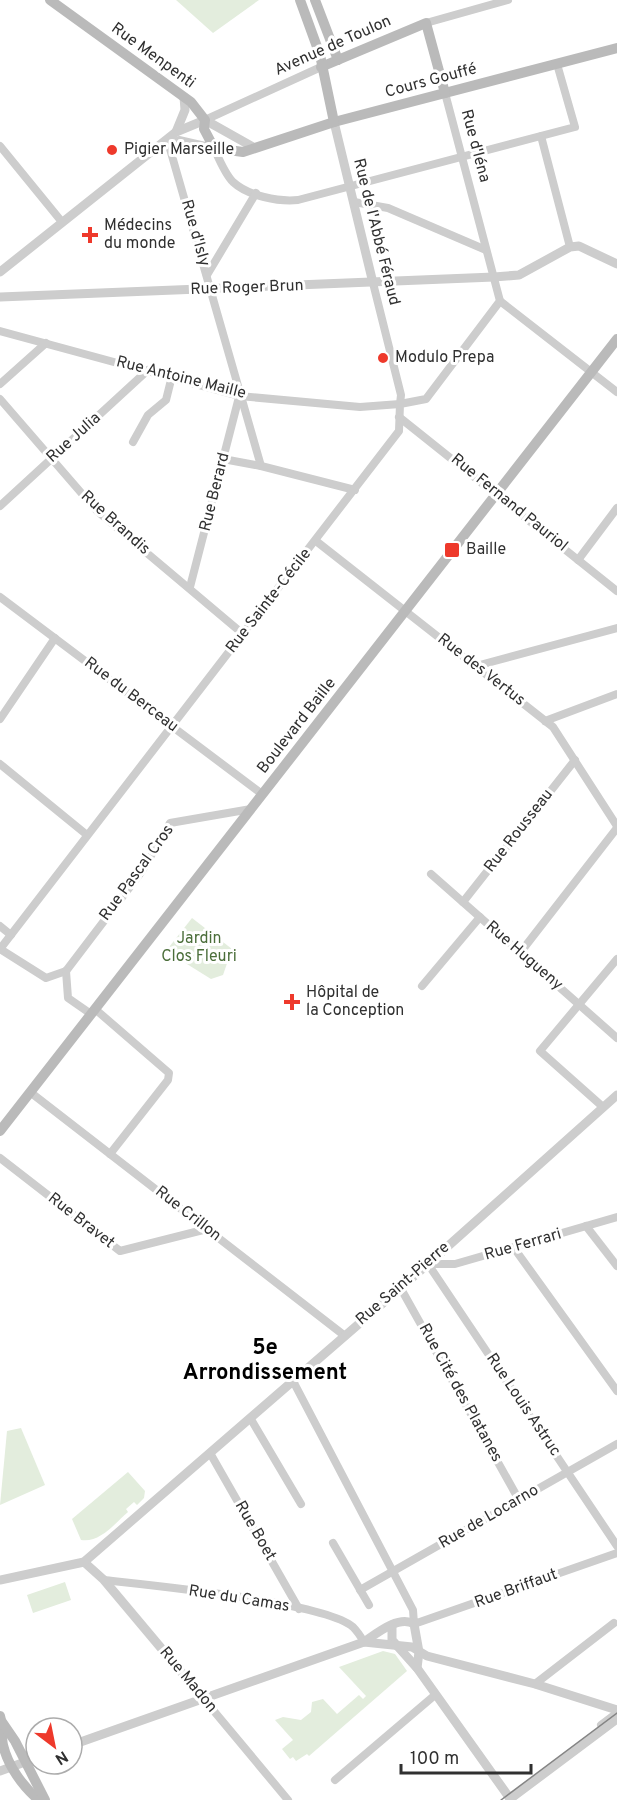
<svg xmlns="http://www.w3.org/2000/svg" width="617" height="1800" viewBox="0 0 617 1800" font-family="Overpass,sans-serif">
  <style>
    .green { fill: #e3eddd }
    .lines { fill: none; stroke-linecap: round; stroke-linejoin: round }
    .minor { stroke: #cdcdcd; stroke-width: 8 }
    .tertiary { stroke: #cdcdcd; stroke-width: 9 }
    .secondary { stroke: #bababa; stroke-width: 10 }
    .tram { stroke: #858585; stroke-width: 1.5 }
    .poi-dot { fill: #ee392b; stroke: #fff; stroke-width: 2 }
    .labels { text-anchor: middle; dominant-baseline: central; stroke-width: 6; stroke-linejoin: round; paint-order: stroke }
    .street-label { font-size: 16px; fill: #303030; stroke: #fff }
    .poi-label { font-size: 16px; fill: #303030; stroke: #fff; text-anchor: start }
    .park-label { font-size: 16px; fill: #4b6e3a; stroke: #fff }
    .district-label { font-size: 22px; font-weight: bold; fill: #000; stroke: #fff }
  </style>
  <rect width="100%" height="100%" fill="#fff"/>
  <g class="green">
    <path d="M176,0h83l-46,33z"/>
    <path d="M192,918l40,31 -9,26 -12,4 -45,-28z"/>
    <path d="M21,1428l24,57 -45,20 7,-74z"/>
    <path d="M128,1472l17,19 -1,7 -7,7 -3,-3 -8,7 2,3c-14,12 -28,31 -47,28l-9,-21z"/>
    <path d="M65,1582l6,18 -38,13 -6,-18z"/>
    <path d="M383,1651l12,3 12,17 -98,85 -2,-2 -11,7 -3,-4 -3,2 -8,-10 11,-9 -18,-20 8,-3 18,3 10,-8 1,-10 11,-3 14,15 22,-19 4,4 3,-3 -27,-29z"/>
  </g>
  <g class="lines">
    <g class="minor">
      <path d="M426,23l82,-23"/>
      <path d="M205,120l116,-53"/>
      <path d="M541,136l29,111"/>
      <path d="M168,142l93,324"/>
      <path d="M0,146l62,76"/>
      <path d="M170,146l9,-6 35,8c5,11 11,26 19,34 15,14 46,20 65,18l277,-73 -18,-63"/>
      <path d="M354,202l34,6 98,42"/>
      <path d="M207,275l49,-82"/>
      <path d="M500,301l117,91"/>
      <path d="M0,331l239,65 121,11 40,-3 1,-9 -28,-112"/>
      <path d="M0,384l46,-41"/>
      <path d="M0,399l97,112 146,123"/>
      <path d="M399,417l218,174"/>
      <path d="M133,442l15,-27 18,-15 6,-24"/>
      <path d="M223,459l38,7 94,24"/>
      <path d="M0,506l148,-136"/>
      <path d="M316,541l237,186 64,99"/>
      <path d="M578,560l39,-52"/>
      <path d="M190,587l49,-190"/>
      <path d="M0,597l262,197"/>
      <path d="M476,666l141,-38"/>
      <path d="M0,719l55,-81"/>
      <path d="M545,721l72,-27"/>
      <path d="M0,764l87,71"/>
      <path d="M431,874l186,164"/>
      <path d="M463,902l112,-142"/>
      <path d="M0,926l11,9"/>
      <path d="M0,949l399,-518 1,-27 26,-5 74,-98 -55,-208"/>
      <path d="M0,949l46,29 20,-7 76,-100 28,-48 81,-14"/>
      <path d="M520,953l97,-125"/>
      <path d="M66,971l2,27 23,16"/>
      <path d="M422,986l58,-69"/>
      <path d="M95,1009l74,64 -1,7 -58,74"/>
      <path d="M30,1092l315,244"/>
      <path d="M603,1107l-63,-56 77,-92"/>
      <path d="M0,1158l120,93 87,-22"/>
      <path d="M586,1226l31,40"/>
      <path d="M514,1248l103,143"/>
      <path d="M428,1264l189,282"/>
      <path d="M428,1264h27l162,-47"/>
      <path d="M400,1287l119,213"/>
      <path d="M293,1381l120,229 1,14 203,-71"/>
      <path d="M252,1421l49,83"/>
      <path d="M210,1453l89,156"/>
      <path d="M333,1543l36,62"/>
      <path d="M104,1580c45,5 221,22 249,47 4,4 8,10 11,15"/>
      <path d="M360,1590l257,-146"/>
      <path d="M535,1684l79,-61"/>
      <path d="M203,1698l85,102"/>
      <path d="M601,1725l16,-12"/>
      <path d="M335,1780l100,-85"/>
    </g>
    <g class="tertiary">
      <path d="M334,122l39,161"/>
      <path d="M176,132l9,-22 -1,-13"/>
      <path d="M0,272l176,-140 29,-12 50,28"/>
      <path d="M0,297l494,-20 25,-2 51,-28 9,-1 38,18"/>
      <path d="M84,1562l20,18 99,118"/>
      <path d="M0,1580l84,-18 344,-298 189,-169"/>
      <path d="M392,1625v15l25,28 94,132"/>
      <path d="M364,1642c13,-9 35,-27 50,-18l5,28 -2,16"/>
      <path d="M72,1745l292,-103 48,5 15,9 108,28 82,26"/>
      <path d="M0,1771l36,-13"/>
      <path d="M510,1799l107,-80"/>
    </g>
    <g class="secondary">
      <path d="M50,0l141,102 14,18 -1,9 10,19 29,4 91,-30 283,-74"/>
      <path d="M300,0l20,55 14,67"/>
      <path d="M315,0l23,60"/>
      <path d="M321,67l105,-44 19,70"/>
      <path d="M0,1131l617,-792"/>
      <path d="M0,1716c3,10 1,20 3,29 5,21 20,42 36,55"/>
      <path d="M2,1722l13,19 30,59"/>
    </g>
    <path class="tram" d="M501,1800l116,-87"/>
  </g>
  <g class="poi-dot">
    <circle cx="112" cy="150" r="6"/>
    <path d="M87 226h6v6h6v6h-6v6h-6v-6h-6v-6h6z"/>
    <circle cx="383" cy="358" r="6"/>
    <rect x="444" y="542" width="16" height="16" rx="3"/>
    <path d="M289 993h6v6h6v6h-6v6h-6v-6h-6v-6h6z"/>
  </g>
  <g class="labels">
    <g class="street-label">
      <text transform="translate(333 46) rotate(-24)">Avenue de Toulon</text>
      <text transform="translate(153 56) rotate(36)">Rue Menpenti</text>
      <text transform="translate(431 81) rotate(-15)">Cours Gouffé</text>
      <text transform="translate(475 146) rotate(75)">Rue d'Iéna</text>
      <text transform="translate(376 232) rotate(76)">Rue de l'Abbé Féraud</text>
      <text transform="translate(195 233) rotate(74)">Rue d'Isly</text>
      <text transform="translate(247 288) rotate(-2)">Rue Roger Brun</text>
      <text transform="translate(181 378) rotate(14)">Rue Antoine Maille</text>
      <text transform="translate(74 438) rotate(-42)">Rue Julia</text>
      <text transform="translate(215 492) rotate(-76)">Rue Berard</text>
      <text transform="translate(509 503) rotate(39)">Rue Fernand Pauriol</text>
      <text transform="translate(115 523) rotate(42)">Rue Brandis</text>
      <text transform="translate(269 601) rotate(-52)">Rue Sainte-Cécile</text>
      <text transform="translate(481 670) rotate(38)">Rue des Vertus</text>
      <text transform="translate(131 695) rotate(37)">Rue du Berceau</text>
      <text transform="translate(297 726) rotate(-52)">Boulevard Baille</text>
      <text transform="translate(519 831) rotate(-52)">Rue Rousseau</text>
      <text transform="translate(137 873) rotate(-54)">Rue Pascal Cros</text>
      <text transform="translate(524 956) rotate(41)">Rue Hugueny</text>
      <text transform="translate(188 1214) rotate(38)">Rue Crillon</text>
      <text transform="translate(81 1221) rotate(38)">Rue Bravet</text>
      <text transform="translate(523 1245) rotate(-16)">Rue Ferrari</text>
      <text transform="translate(403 1284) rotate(-41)">Rue Saint-Pierre</text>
      <text transform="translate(460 1393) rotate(61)">Rue Cité des Platanes</text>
      <text transform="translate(523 1405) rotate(56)">Rue Louis Astruc</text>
      <text transform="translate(489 1517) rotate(-30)">Rue de Locarno</text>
      <text transform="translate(255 1531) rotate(60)">Rue Boet</text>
      <text transform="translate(516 1589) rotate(-20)">Rue Briffaut</text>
      <text transform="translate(239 1599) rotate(9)">Rue du Camas</text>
      <text transform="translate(188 1680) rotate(50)">Rue Madon</text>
    </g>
    <g class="poi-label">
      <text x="124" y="150">Pigier Marseille</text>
      <text x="104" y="226">Médecins<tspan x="104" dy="18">du monde</tspan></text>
      <text x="395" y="358">Modulo Prepa</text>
      <text x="466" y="550">Baille</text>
      <text x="306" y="993">Hôpital de<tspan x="306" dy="18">la Conception</tspan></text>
    </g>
    <g class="park-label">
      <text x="199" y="939">Jardin<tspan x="199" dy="18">Clos Fleuri</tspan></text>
    </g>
    <g class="district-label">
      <text x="265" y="1348">5e<tspan x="265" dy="25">Arrondissement</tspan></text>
    </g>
  </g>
  <g transform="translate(54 1746) rotate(148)"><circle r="28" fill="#ffffff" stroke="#acacac" stroke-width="1.5"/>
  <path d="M0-4.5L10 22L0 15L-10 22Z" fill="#ee392b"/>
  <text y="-9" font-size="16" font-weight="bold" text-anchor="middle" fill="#303030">N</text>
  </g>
  <path d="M401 1764v9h130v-9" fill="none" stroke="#303030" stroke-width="3"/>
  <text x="410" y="1764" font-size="18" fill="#303030" stroke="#ffffff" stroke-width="4.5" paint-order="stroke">100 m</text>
</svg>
